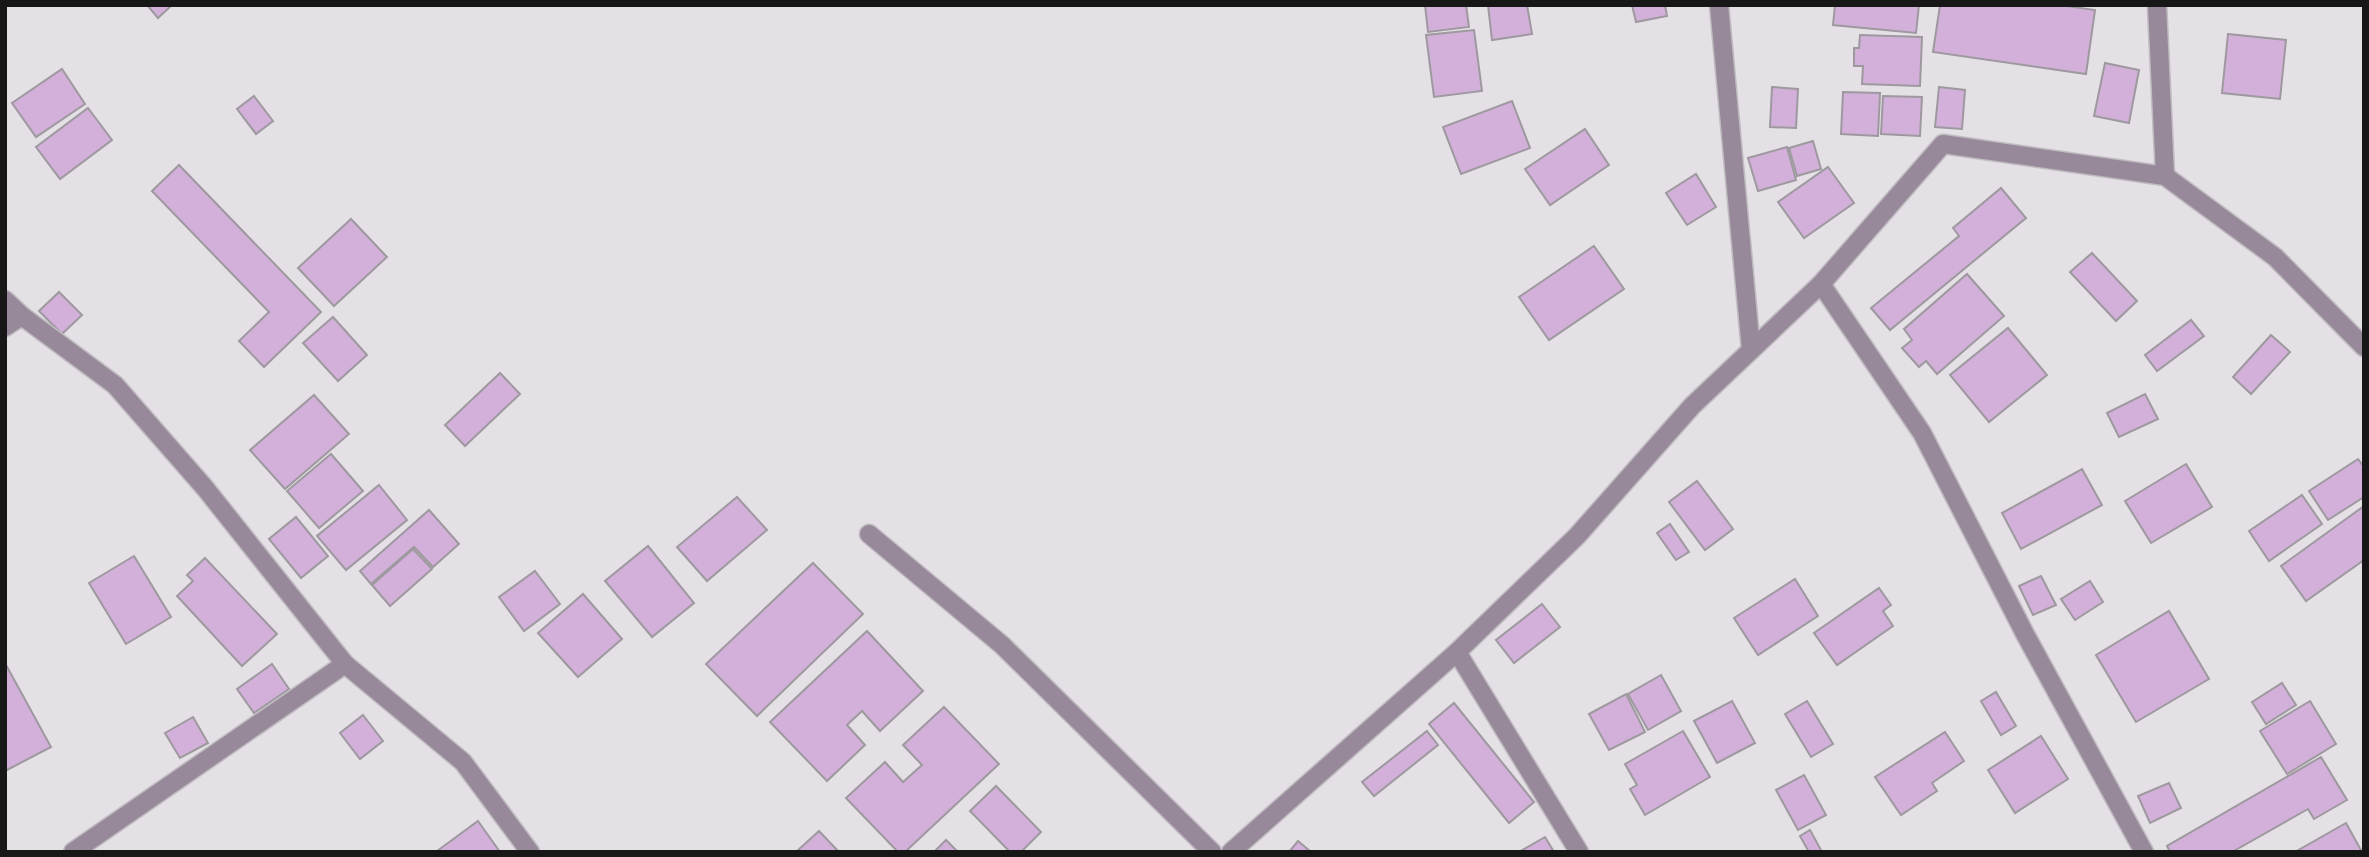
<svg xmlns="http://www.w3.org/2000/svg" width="2369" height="857" viewBox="0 0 2369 857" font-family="Signika,sans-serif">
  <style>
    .building { fill: #d2b0da; stroke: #9d999e; stroke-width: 2 }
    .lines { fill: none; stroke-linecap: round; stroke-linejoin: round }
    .street-casing { stroke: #bfbcc0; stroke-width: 21 }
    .street { stroke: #97899a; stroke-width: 18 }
  </style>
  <rect width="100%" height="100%" fill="#e4e0e5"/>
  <g class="building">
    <path d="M147,5h25l-14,13z"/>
    <path d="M1425,5h41l3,22 -41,5z"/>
    <path d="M1488,5h39l5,29 -40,6z"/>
    <path d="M1632,5h33l2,11 -31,6z"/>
    <path d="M1835,5h84l-3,28 -83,-8z"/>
    <path d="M1940,5h120l35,5 -9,64 -153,-22z"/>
    <path d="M1474,30l8,61 -48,6 -8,-62z"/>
    <path d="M2228,34l58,6 -6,59 -58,-6z"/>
    <path d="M1860,35l62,2 -2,49 -58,-2 1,-18h-9v-18h5z"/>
    <path d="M2105,63l34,7 -10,53 -35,-7z"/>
    <path d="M62,69l23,35 -49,33 -24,-34z"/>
    <path d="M1772,87l26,2 -2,39 -26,-1z"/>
    <path d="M1939,87l26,3 -3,39 -27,-2z"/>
    <path d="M1843,92l37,1 -2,43 -37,-2z"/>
    <path d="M254,96l19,25 -17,13 -19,-25z"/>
    <path d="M1883,96l39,1 -2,39 -39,-2z"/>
    <path d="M1512,101l18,47 -69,26 -18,-47z"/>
    <path d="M88,108l24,32 -52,39 -24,-32z"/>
    <path d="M1585,129l24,36 -59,40 -25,-36z"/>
    <path d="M1813,141l8,28 -24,7 -8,-28z"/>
    <path d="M1787,147l9,33 -38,11 -10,-33z"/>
    <path d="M179,165l142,147 -57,55 -25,-26 30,-29 -117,-121z"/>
    <path d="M1828,167l26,36 -50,35 -26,-36z"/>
    <path d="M1696,174l20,33 -29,18 -21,-32z"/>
    <path d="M2001,188l25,30 -136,112 -19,-22 88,-72 -6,-8z"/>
    <path d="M351,219l36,38 -53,49 -36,-38z"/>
    <path d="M1594,246l30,43 -75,51 -30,-43z"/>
    <path d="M2092,253l45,48 -21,20 -46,-49z"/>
    <path d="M1967,274l37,42 -67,58 -11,-13 -7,6 -17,-19 10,-8 -8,-11z"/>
    <path d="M59,292l23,23 -20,19 -23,-23z"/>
    <path d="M333,317l34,38 -29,26 -35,-38z"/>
    <path d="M2191,320l13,16 -47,35 -12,-16z"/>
    <path d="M2008,328l39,47 -58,47 -39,-47z"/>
    <path d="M2271,335l19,17 -39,42 -18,-17z"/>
    <path d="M500,373l20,21 -55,52 -20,-21z"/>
    <path d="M2145,394l13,25 -39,18 -12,-24z"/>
    <path d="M314,395l35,39 -64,55 -35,-39z"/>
    <path d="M331,454l32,37 -44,37 -32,-37z"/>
    <path d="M2358,459l6,8v30l-36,23 -19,-29z"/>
    <path d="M2186,464l26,43 -61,36 -26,-42z"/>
    <path d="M2082,469l20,36 -81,44 -19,-36z"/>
    <path d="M1697,481l36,48 -28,21 -36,-48z"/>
    <path d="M379,485l28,35 -61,50 -29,-34z"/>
    <path d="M2302,495l20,29 -53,37 -20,-30z"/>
    <path d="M737,497l30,33 -60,51 -30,-34z"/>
    <path d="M2364,506v54l-58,41 -25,-35z"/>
    <path d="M429,510l30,34 -26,23 -19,-20 -43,37 -11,-13z"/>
    <path d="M296,517l32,39 -27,22 -32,-39z"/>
    <path d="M1670,524l19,28 -13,8 -19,-27z"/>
    <path d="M648,546l46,57 -42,34 -47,-56z"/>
    <path d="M413,549l19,20 -42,37 -18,-21z"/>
    <path d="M134,556l37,61 -45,27 -37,-61z"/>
    <path d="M205,558l72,76 -35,32 -65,-70 16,-15 -6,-6z"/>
    <path d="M813,563l50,51 -106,102 -51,-52z"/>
    <path d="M535,571l25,33 -36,27 -25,-34z"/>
    <path d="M2041,576l15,29 -23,10 -14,-29z"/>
    <path d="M1795,579l23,37 -60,39 -24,-37z"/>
    <path d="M2090,581l13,21 -28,18 -14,-21z"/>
    <path d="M1879,588l12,17 -8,6 10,15 -56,39 -23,-32z"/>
    <path d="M583,594l39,45 -44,38 -40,-44z"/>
    <path d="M1542,604l18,23 -46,36 -18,-23z"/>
    <path d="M2169,611l40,68 -73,43 -40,-67z"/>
    <path d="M867,631l56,60 -43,40 -18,-20 -15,14 18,20 -38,36 -57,-59z"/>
    <path d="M5,663l46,84 -46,24z"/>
    <path d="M272,664l17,25 -35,24 -17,-24z"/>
    <path d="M1661,675l20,36 -33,19 -20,-36z"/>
    <path d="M2282,683l14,22 -30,19 -14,-22z"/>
    <path d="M1996,692l20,34 -15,9 -20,-34z"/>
    <path d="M1626,694l19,38 -36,18 -20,-36z"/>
    <path d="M1732,701l23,42 -38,20 -23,-42z"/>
    <path d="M1807,701l26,43 -22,13 -26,-43z"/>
    <path d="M2310,701l26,43 -49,30 -27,-43z"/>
    <path d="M1454,703l80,99 -25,21 -80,-99z"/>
    <path d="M944,707l55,57 -94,88h-7l-52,-54 39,-36 18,20 19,-17 -19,-20z"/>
    <path d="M363,715l20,26 -23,18 -20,-26z"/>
    <path d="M193,717l15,26 -28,15 -15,-25z"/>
    <path d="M1427,731l11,14 -64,51 -12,-14z"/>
    <path d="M1683,731l27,46 -65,38 -15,-26 7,-4 -12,-21z"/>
    <path d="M1945,732l19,29 -32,22 5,8 -36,24 -26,-38z"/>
    <path d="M2041,736l27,43 -53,34 -27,-43z"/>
    <path d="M2321,757l26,43 -33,19 -6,-10 -76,43h-62l-3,-6z"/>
    <path d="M1804,775l22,40 -28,15 -22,-40z"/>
    <path d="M2169,783l12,25 -31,15 -12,-27z"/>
    <path d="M996,786l45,46 -20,20h-11l-40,-41z"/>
    <path d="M478,821l22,31h-62l-1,-1z"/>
    <path d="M2346,823l16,29h-67z"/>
    <path d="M1810,830l12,22h-13l-9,-16z"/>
    <path d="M819,831l20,21h-43z"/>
    <path d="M1545,837l9,15h-35z"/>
    <path d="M946,840l12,12h-24z"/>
    <path d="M1298,841l13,11h-22z"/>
  </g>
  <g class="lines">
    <defs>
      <g id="street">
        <path d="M1719,5l32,345"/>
        <path d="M2157,5l8,171"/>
        <path d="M1821,284l101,149 103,201 119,218"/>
        <path d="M5,300l17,16 93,69 90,103 140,176 118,98 67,90"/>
        <path d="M5,327l17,-11"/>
        <path d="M869,534l133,111 210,207"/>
        <path d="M1457,652l122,200"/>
        <path d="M73,852l272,-188"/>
        <path d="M1231,852l226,-200 120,-116 115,-130 129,-122 122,-140 222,32 110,81 89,90"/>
      </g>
    </defs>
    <use href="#street" class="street-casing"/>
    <use href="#street" class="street"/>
  </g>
  <rect width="2369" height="857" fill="none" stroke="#181718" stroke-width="14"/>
</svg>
